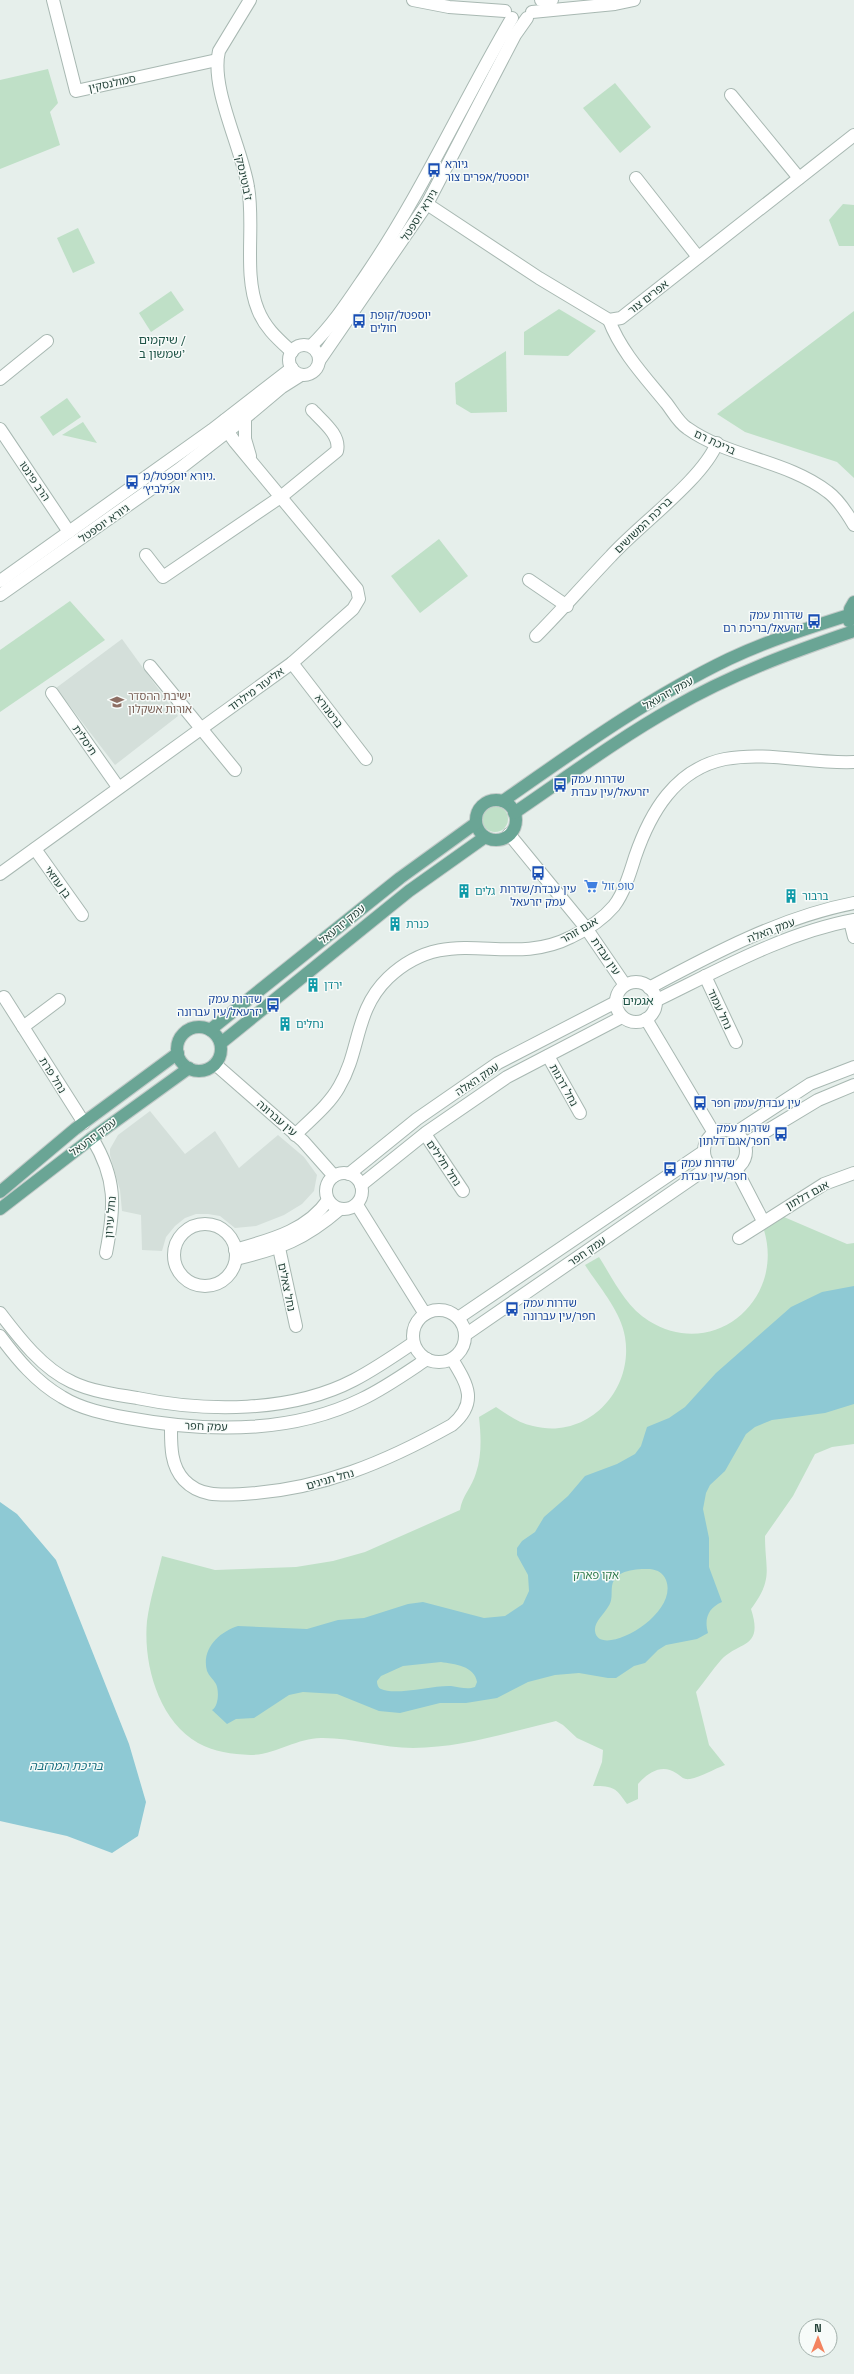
<svg xmlns="http://www.w3.org/2000/svg" width="854" height="2374" viewBox="0 0 854 2374" font-family="'Space Grotesk','Noto Sans Hebrew',sans-serif">
  <style>
    .built { fill: #d4dfda }
    .green { fill: #bfe0c7 }
    .water { fill: #8ec9d4; fill-rule: evenodd }
    .lines { fill: none; stroke-linecap: round; stroke-linejoin: round }
    .minor-casing { stroke: #a8b8b2; stroke-width: 14 }
    .major-casing { stroke: #c2cac8; stroke-width: 14 }
    .minor { stroke: #fff; stroke-width: 12 }
    .major { stroke: #6aa595; stroke-width: 12 }
    .labels { text-anchor: middle; dominant-baseline: central; stroke-width: 3; stroke-linejoin: round; paint-order: stroke }
    .street-label { font-size: 11px; fill: #244239; stroke: #f7fbf9 }
    .transit-label { font-size: 11px; fill: #164399; stroke: #f7fbf9; text-anchor: start }
    .education-label { font-size: 11px; fill: #785e54; stroke: #f7fbf9; text-anchor: start }
    .shop-label { font-size: 11px; fill: #366cbe; stroke: #f7fbf9; text-anchor: start }
    .culture-label { font-size: 11px; fill: #0d838f; stroke: #f7fbf9; text-anchor: start }
    .park-label { font-size: 11px; fill: #2d794a; stroke: #f7fbf9 }
    .neighbourhood-label { font-size: 12px; fill: #1f5447; stroke: #f7fbf9 }
    .water-label { font-size: 12px; font-style: italic; fill: #1c6f7f; stroke: #f7fbf9 }
  </style>
  <rect width="100%" height="100%" fill="#e6efeb"/>
  <g class="built">
    <path d="M122,639l56,77 -63,49 -59,-77z"/>
    <path d="M150,1111l35,43 30,-23 24,37 39,-33 26,22 13,18 -3,16 -12,13 -18,11 -28,11 -21,2 -15,-12 -12,-2h-12l-11,4 -10,8 -9,11 -4,14 -20,-1 -1,-35 -19,-4 -2,-21 -10,-35v-6l8,-14z"/>
  </g>
  <g class="green">
    <path d="M48,69l10,34 -8,9 10,33 -60,24v-89z"/>
    <path d="M615,83l36,44 -31,26 -37,-45z"/>
    <path d="M843,204l11,1v41h-15l-10,-26z"/>
    <path d="M78,228l17,35 -22,10 -16,-35z"/>
    <path d="M171,291l13,19 -33,22 -12,-19z"/>
    <path d="M559,309l37,22 -28,25 -44,-1v-23z"/>
    <path d="M854,311v167l-17,-16 -92,-30 -28,-18z"/>
    <path d="M506,351l1,61 -36,1 -15,-9 -1,-21z"/>
    <path d="M67,398l14,19 -28,19 -13,-19z"/>
    <path d="M83,422l14,21 -35,-8z"/>
    <path d="M439,539l29,37 -48,37 -29,-37z"/>
    <path d="M70,601l35,39 -105,72v-62z"/>
    <circle cx="495" cy="819" r="13"/>
    <path d="M784,1217l63,27 7,-1v201l-22,3 -17,7 -22,42 -28,40c0,34 9,42 -14,73 13,40 -12,32 -30,51 -9,10 -16,21 -25,32l13,53 16,20c-11,4 -24,12 -35,14 -7,1 -9,-3 -14,-6 -14,-10 -29,0 -38,11v15l-11,5c-11,-16 -13,-18 -34,-18l9,-24 1,-12 -26,-12 -14,-13 -7,-4c-47,11 -94,27 -143,27 -30,0 -60,-10 -90,-10 -25,-1 -47,17 -73,17 -18,-1 -36,-3 -52,-12 -40,-23 -55,-80 -51,-122 3,-22 10,-44 15,-65l53,14 81,-3 37,-6 32,-9 95,-42c2,-14 12,-23 16,-37 6,-18 5,-37 3,-56l17,-10c12,8 23,16 37,19 55,14 101,-36 92,-89 -4,-26 -26,-50 -40,-72l14,-8c14,22 27,50 50,64 65,40 136,-21 115,-91z"/>
  </g>
  <g class="water">
    <path d="M854,1286v118l-29,9 -53,7 -17,7 -9,7 -21,37 -15,14 -4,8 -3,16 6,29v29l13,35c-14,6 -18,17 -14,31l-11,6 -31,6 -8,5 -13,13 -11,3 -18,12h-8l-29,-5 -24,2 -27,7 -31,16 -31,5h-26l-40,10 -21,-2 -42,-17 -34,-2 -14,3 -35,23 -18,1 -9,5 -15,-14c7,-4 7,-20 4,-26 -3,-5 -7,-8 -9,-13 -6,-22 12,-39 31,-45l69,3 31,-9 26,-2 44,-14 15,-2 61,16 21,-2 18,-12 6,-13 -1,-16 -11,-20v-7l5,-7 13,-9 9,-15 24,-21 17,-20 32,-12 18,-10 6,-8 6,-19 22,-9 16,-11 31,-34 75,-66 31,-15zM650,1569c8,1 13,4 16,11 14,36 -68,80 -71,51 -1,-9 9,-17 13,-24 5,-7 3,-13 4,-21 3,-17 25,-17 38,-17zM441,1662c13,2 34,4 36,20l-2,5c-8,3 -15,0 -24,-1 -17,-1 -56,10 -70,3 -3,-1 -4,-5 -4,-8l4,-5 22,-10z"/>
    <path d="M0,1502l17,12 39,46 73,184 17,58 -8,34 -26,17 -45,-17 -67,-15z"/>
  </g>
  <g class="lines">
    <defs>
      <g id="minor">
        <path d="M53,0l23,91 141,-31"/>
        <path d="M250,0l-31,51c-9,37 23,97 29,136 7,38 -5,87 10,123 7,18 20,29 34,42"/>
        <path d="M413,0l36,7 56,4"/>
        <path d="M541,0h11"/>
        <path d="M532,12l83,-8 19,-4"/>
        <path d="M731,95l68,83"/>
        <path d="M636,178l62,79"/>
        <path d="M427,204l112,74 70,42 12,-2 233,-183"/>
        <path d="M609,320c12,32 37,58 58,84 6,8 12,19 20,24 42,30 100,32 141,64 11,8 19,21 26,33"/>
        <circle cx="304" cy="360" r="15"/>
        <path d="M311,346c22,-21 38,-46 55,-71 56,-82 96,-172 146,-257"/>
        <path d="M319,361l108,-157 88,-169 12,-17"/>
        <path d="M0,379l47,-38"/>
        <path d="M245,418v21l5,17"/>
        <path d="M0,429l69,103"/>
        <path d="M146,555l17,22 119,-81 55,-45c4,-16 -15,-30 -25,-41"/>
        <path d="M529,580l38,26"/>
        <path d="M0,581l212,-151 80,-62"/>
        <path d="M0,595l178,-125 67,-52 37,-31 19,-12"/>
        <path d="M536,636c26,-26 50,-54 75,-80 28,-31 92,-77 106,-113"/>
        <path d="M292,663l74,96"/>
        <path d="M150,666l85,104"/>
        <path d="M52,693l66,94"/>
        <path d="M509,834l77,94 39,57"/>
        <path d="M35,849l47,66"/>
        <path d="M0,874l292,-211 61,-54 6,-10 -2,-10 -122,-147 -7,-10 -3,-12"/>
        <path d="M850,921l4,16"/>
        <path d="M705,976l31,66"/>
        <circle cx="636" cy="1002" r="20"/>
        <path d="M649,988c65,-35 133,-71 205,-85"/>
        <path d="M4,997l80,126"/>
        <path d="M655,1001c64,-31 129,-68 199,-81"/>
        <path d="M646,1019l68,114"/>
        <path d="M23,1027l36,-27"/>
        <path d="M548,1056l32,57"/>
        <path d="M215,1064l88,77 31,35"/>
        <circle cx="725" cy="1151" r="21"/>
        <path d="M735,1133l75,-49 44,-17"/>
        <path d="M425,1134l38,57"/>
        <path d="M295,1135c15,-15 34,-30 44,-48 22,-37 15,-76 49,-109 61,-58 118,-8 183,-41 15,-7 32,-18 43,-31 10,-13 16,-33 21,-49 15,-44 40,-88 90,-98 43,-8 86,5 129,3"/>
        <path d="M92,1138c25,41 23,69 14,115"/>
        <path d="M745,1144l73,-44 36,-15"/>
        <path d="M736,1169l27,52"/>
        <circle cx="344" cy="1191" r="18"/>
        <path d="M349,1174l68,-55 81,-56 118,-61"/>
        <path d="M361,1185l66,-53 80,-55 115,-60"/>
        <path d="M357,1205l68,109"/>
        <circle cx="205" cy="1255" r="31"/>
        <path d="M739,1238l85,-54 30,-11"/>
        <path d="M279,1248l17,78"/>
        <path d="M235,1250c34,-10 72,-19 93,-50"/>
        <path d="M236,1259c45,-11 68,-19 104,-50"/>
        <circle cx="439" cy="1336" r="26"/>
        <path d="M0,1313c19,25 43,56 72,69 18,9 45,13 65,16 68,14 154,15 217,-18 21,-11 40,-24 59,-37"/>
        <path d="M458,1318l245,-166"/>
        <path d="M465,1335l245,-169"/>
        <path d="M0,1336c17,23 36,46 62,61 19,12 44,17 66,21 76,14 163,16 234,-19 23,-11 44,-26 65,-40"/>
        <path d="M171,1425c0,19 -1,40 13,55 16,17 37,15 59,14 77,-4 143,-32 209,-69 27,-23 15,-41 0,-66"/>
      </g>
      <g id="major">
        <path d="M849,621l1,-12 4,-7"/>
        <circle cx="496" cy="820" r="20"/>
        <path d="M503,801c73,-51 145,-103 226,-142 38,-18 79,-31 120,-44"/>
        <path d="M514,813c53,-36 104,-74 159,-105 57,-33 119,-56 181,-77"/>
        <circle cx="199" cy="1049" r="22"/>
        <path d="M210,1030l190,-152 76,-55"/>
        <path d="M221,1043l188,-152 76,-54"/>
        <path d="M0,1192l75,-63 103,-76"/>
        <path d="M0,1209l92,-71 97,-70"/>
      </g>
    </defs>
    <use href="#minor" class="minor-casing"/>
    <use href="#major" class="major-casing"/>
    <use href="#minor" class="minor"/>
    <use href="#major" class="major"/>
  </g>
  <defs>
    <symbol id="bus-bare" viewBox="-9 -9 18 18"><path d="M-5-6H5V4H4V6H2V4H-2V6H-4V4H-5ZM-3.5-4V0h7V-4ZM-3.5 1.2v1.5H-2V1.2ZM2 1.2v1.5H3.5V1.2Z" fill="#1a4fb4" stroke="#f7fbf9" stroke-width="2.5" paint-order="stroke"/></symbol>
    <symbol id="school-bare" viewBox="-9 -9 18 18"><path d="M0-5L7-2L0 1L-7-2ZM-4 1L0 2.5L4 1V4Q0 6-4 4Z" fill="#8d6e63" stroke="#f7fbf9" stroke-width="2.5" paint-order="stroke"/></symbol>
    <symbol id="supermarket-bare" viewBox="-9 -9 18 18"><path d="M-6-5.5h2.5l.6 2H6L4.5 2H-2.5L-4.4-4H-6ZM-1.5 3.2a1.3 1.3 0 1 0 .1 0ZM3 3.2a1.3 1.3 0 1 0 .1 0Z" fill="#3f7fe0" stroke="#f7fbf9" stroke-width="2.5" paint-order="stroke"/></symbol>
    <symbol id="building-bare" viewBox="-9 -9 18 18"><path d="M-4-6H4V6H1V3H-1V6H-4ZM-2.5-4.3h1.7v1.8h-1.7ZM.8-4.3h1.7v1.8H.8ZM-2.5-1h1.7V.8h-1.7ZM.8-1h1.7V.8H.8Z" fill="#0f9aa8" stroke="#f7fbf9" stroke-width="2.5" paint-order="stroke"/></symbol>
  </defs>
  <g fill-rule="evenodd">
    <use href="#bus-bare" x="424" y="160" width="20" height="20"/>
    <use href="#bus-bare" x="349" y="311" width="20" height="20"/>
    <use href="#bus-bare" x="122" y="472" width="20" height="20"/>
    <use href="#bus-bare" x="804" y="611" width="20" height="20"/>
    <use href="#school-bare" x="107" y="692" width="20" height="20"/>
    <use href="#bus-bare" x="550" y="775" width="20" height="20"/>
    <use href="#bus-bare" x="528" y="863" width="20" height="20"/>
    <use href="#supermarket-bare" x="581" y="876" width="20" height="20"/>
    <use href="#building-bare" x="454" y="881" width="20" height="20"/>
    <use href="#building-bare" x="781" y="886" width="20" height="20"/>
    <use href="#building-bare" x="385" y="914" width="20" height="20"/>
    <use href="#building-bare" x="303" y="975" width="20" height="20"/>
    <use href="#bus-bare" x="263" y="995" width="20" height="20"/>
    <use href="#building-bare" x="275" y="1014" width="20" height="20"/>
    <use href="#bus-bare" x="690" y="1093" width="20" height="20"/>
    <use href="#bus-bare" x="771" y="1124" width="20" height="20"/>
    <use href="#bus-bare" x="660" y="1159" width="20" height="20"/>
    <use href="#bus-bare" x="502" y="1299" width="20" height="20"/>
  </g>
  <g class="labels">
    <g class="street-label">
      <text transform="translate(112 83) rotate(-12)">סמולנסקין</text>
      <text transform="translate(244 177) rotate(78)">ז'בוטינסקי</text>
      <text transform="translate(419 215) rotate(-58)">גיורא יוספטל</text>
      <text transform="translate(648 297) rotate(-38)">אפרים צור</text>
      <text transform="translate(715 442) rotate(25)">בריכת רם</text>
      <text transform="translate(35 481) rotate(56)">הרב פינטו</text>
      <text transform="translate(104 523) rotate(-35)">גיורא יוספטל</text>
      <text transform="translate(643 525) rotate(-44)">בריכת המשושים</text>
      <text transform="translate(256 689) rotate(-36)">אליעזר מילרוד</text>
      <text transform="translate(668 693) rotate(-29)">עמק יזרעאל</text>
      <text transform="translate(329 711) rotate(53)">ברטנורא</text>
      <text transform="translate(85 740) rotate(55)">תיסלית</text>
      <text transform="translate(58 882) rotate(54)">בן עוזאי</text>
      <text transform="translate(342 924) rotate(-39)">עמק יזרעאל</text>
      <text transform="translate(579 930) rotate(-30)">אגם זוהר</text>
      <text transform="translate(771 930) rotate(-21)">עמק האלה</text>
      <text transform="translate(606 956) rotate(56)">עין עבדת</text>
      <text transform="translate(720 1009) rotate(65)">נחל עמוד</text>
      <text transform="translate(53 1075) rotate(58)">נחל פרת</text>
      <text transform="translate(477 1079) rotate(-34)">עמק האלה</text>
      <text transform="translate(564 1085) rotate(61)">נחל דרגות</text>
      <text transform="translate(277 1118) rotate(41)">עין עברונה</text>
      <text transform="translate(93 1137) rotate(-37)">עמק יזרעאל</text>
      <text transform="translate(444 1163) rotate(56)">נחל חלילים</text>
      <text transform="translate(807 1195) rotate(-29)">אגם דלתון</text>
      <text transform="translate(110 1217) rotate(-85)">נחל עירון</text>
      <text transform="translate(587 1251) rotate(-35)">עמק חפר</text>
      <text transform="translate(287 1287) rotate(78)">נחל צאלים</text>
      <text transform="translate(206 1426) rotate(2)">עמק חפר</text>
      <text transform="translate(330 1479) rotate(-16)">נחל תנינים</text>
    </g>
    <g class="transit-label">
      <text x="445" y="164">גיורא<tspan x="445" dy="13">יוספטל/אפרים צור</tspan></text>
      <text x="370" y="315">יוספטל/קופת<tspan x="370" dy="13">חולים</tspan></text>
      <text x="143" y="476">גיורא יוספטל/מ.<tspan x="143" dy="13">אנילביץ׳</tspan></text>
      <text x="803" y="615" text-anchor="end">שדרות עמק<tspan x="803" dy="13">יזרעאל/בריכת רם</tspan></text>
      <text x="571" y="779">שדרות עמק<tspan x="571" dy="13">יזרעאל/עין עבדת</tspan></text>
      <text x="538" y="889" text-anchor="middle">עין עבדת/שדרות<tspan x="538" dy="13">עמק יזרעאל</tspan></text>
      <text x="262" y="999" text-anchor="end">שדרות עמק<tspan x="262" dy="13">יזרעאל/עין עברונה</tspan></text>
      <text x="711" y="1103">עין עבדת/עמק חפר</text>
      <text x="770" y="1128" text-anchor="end">שדרות עמק<tspan x="770" dy="13">חפר/אגם דלתון</tspan></text>
      <text x="681" y="1163">שדרות עמק<tspan x="681" dy="13">חפר/עין עבדת</tspan></text>
      <text x="523" y="1303">שדרות עמק<tspan x="523" dy="13">חפר/עין עברונה</tspan></text>
    </g>
    <g class="education-label">
      <text x="128" y="696">ישיבת ההסדר<tspan x="128" dy="13">אורות אשקלון</tspan></text>
    </g>
    <g class="shop-label">
      <text x="602" y="886">טופ זול</text>
    </g>
    <g class="culture-label">
      <text x="475" y="891">גלים</text>
      <text x="802" y="896">ברבור</text>
      <text x="406" y="924">כנרת</text>
      <text x="324" y="985">ירדן</text>
      <text x="296" y="1024">נחלים</text>
    </g>
    <g class="park-label">
      <text x="596" y="1575">אקו פארק</text>
    </g>
    <g class="neighbourhood-label">
      <text x="162" y="340">שיקמים /<tspan x="162" dy="14">שמשון ב'</tspan></text>
      <text x="638" y="1001">אגמים</text>
    </g>
    <g class="water-label">
      <text x="66" y="1766">בריכת המרזבה</text>
    </g>
  </g>
  <g transform="translate(818 2338)"><circle r="19" fill="#f7fbf9" stroke="#a3b1ac"/>
  <path d="M0-3L7 15L0 10L-7 15Z" fill="#f3835f"/>
  <text y="-6" font-size="11" font-weight="bold" text-anchor="middle" fill="#244239">N</text>
  </g>
</svg>
